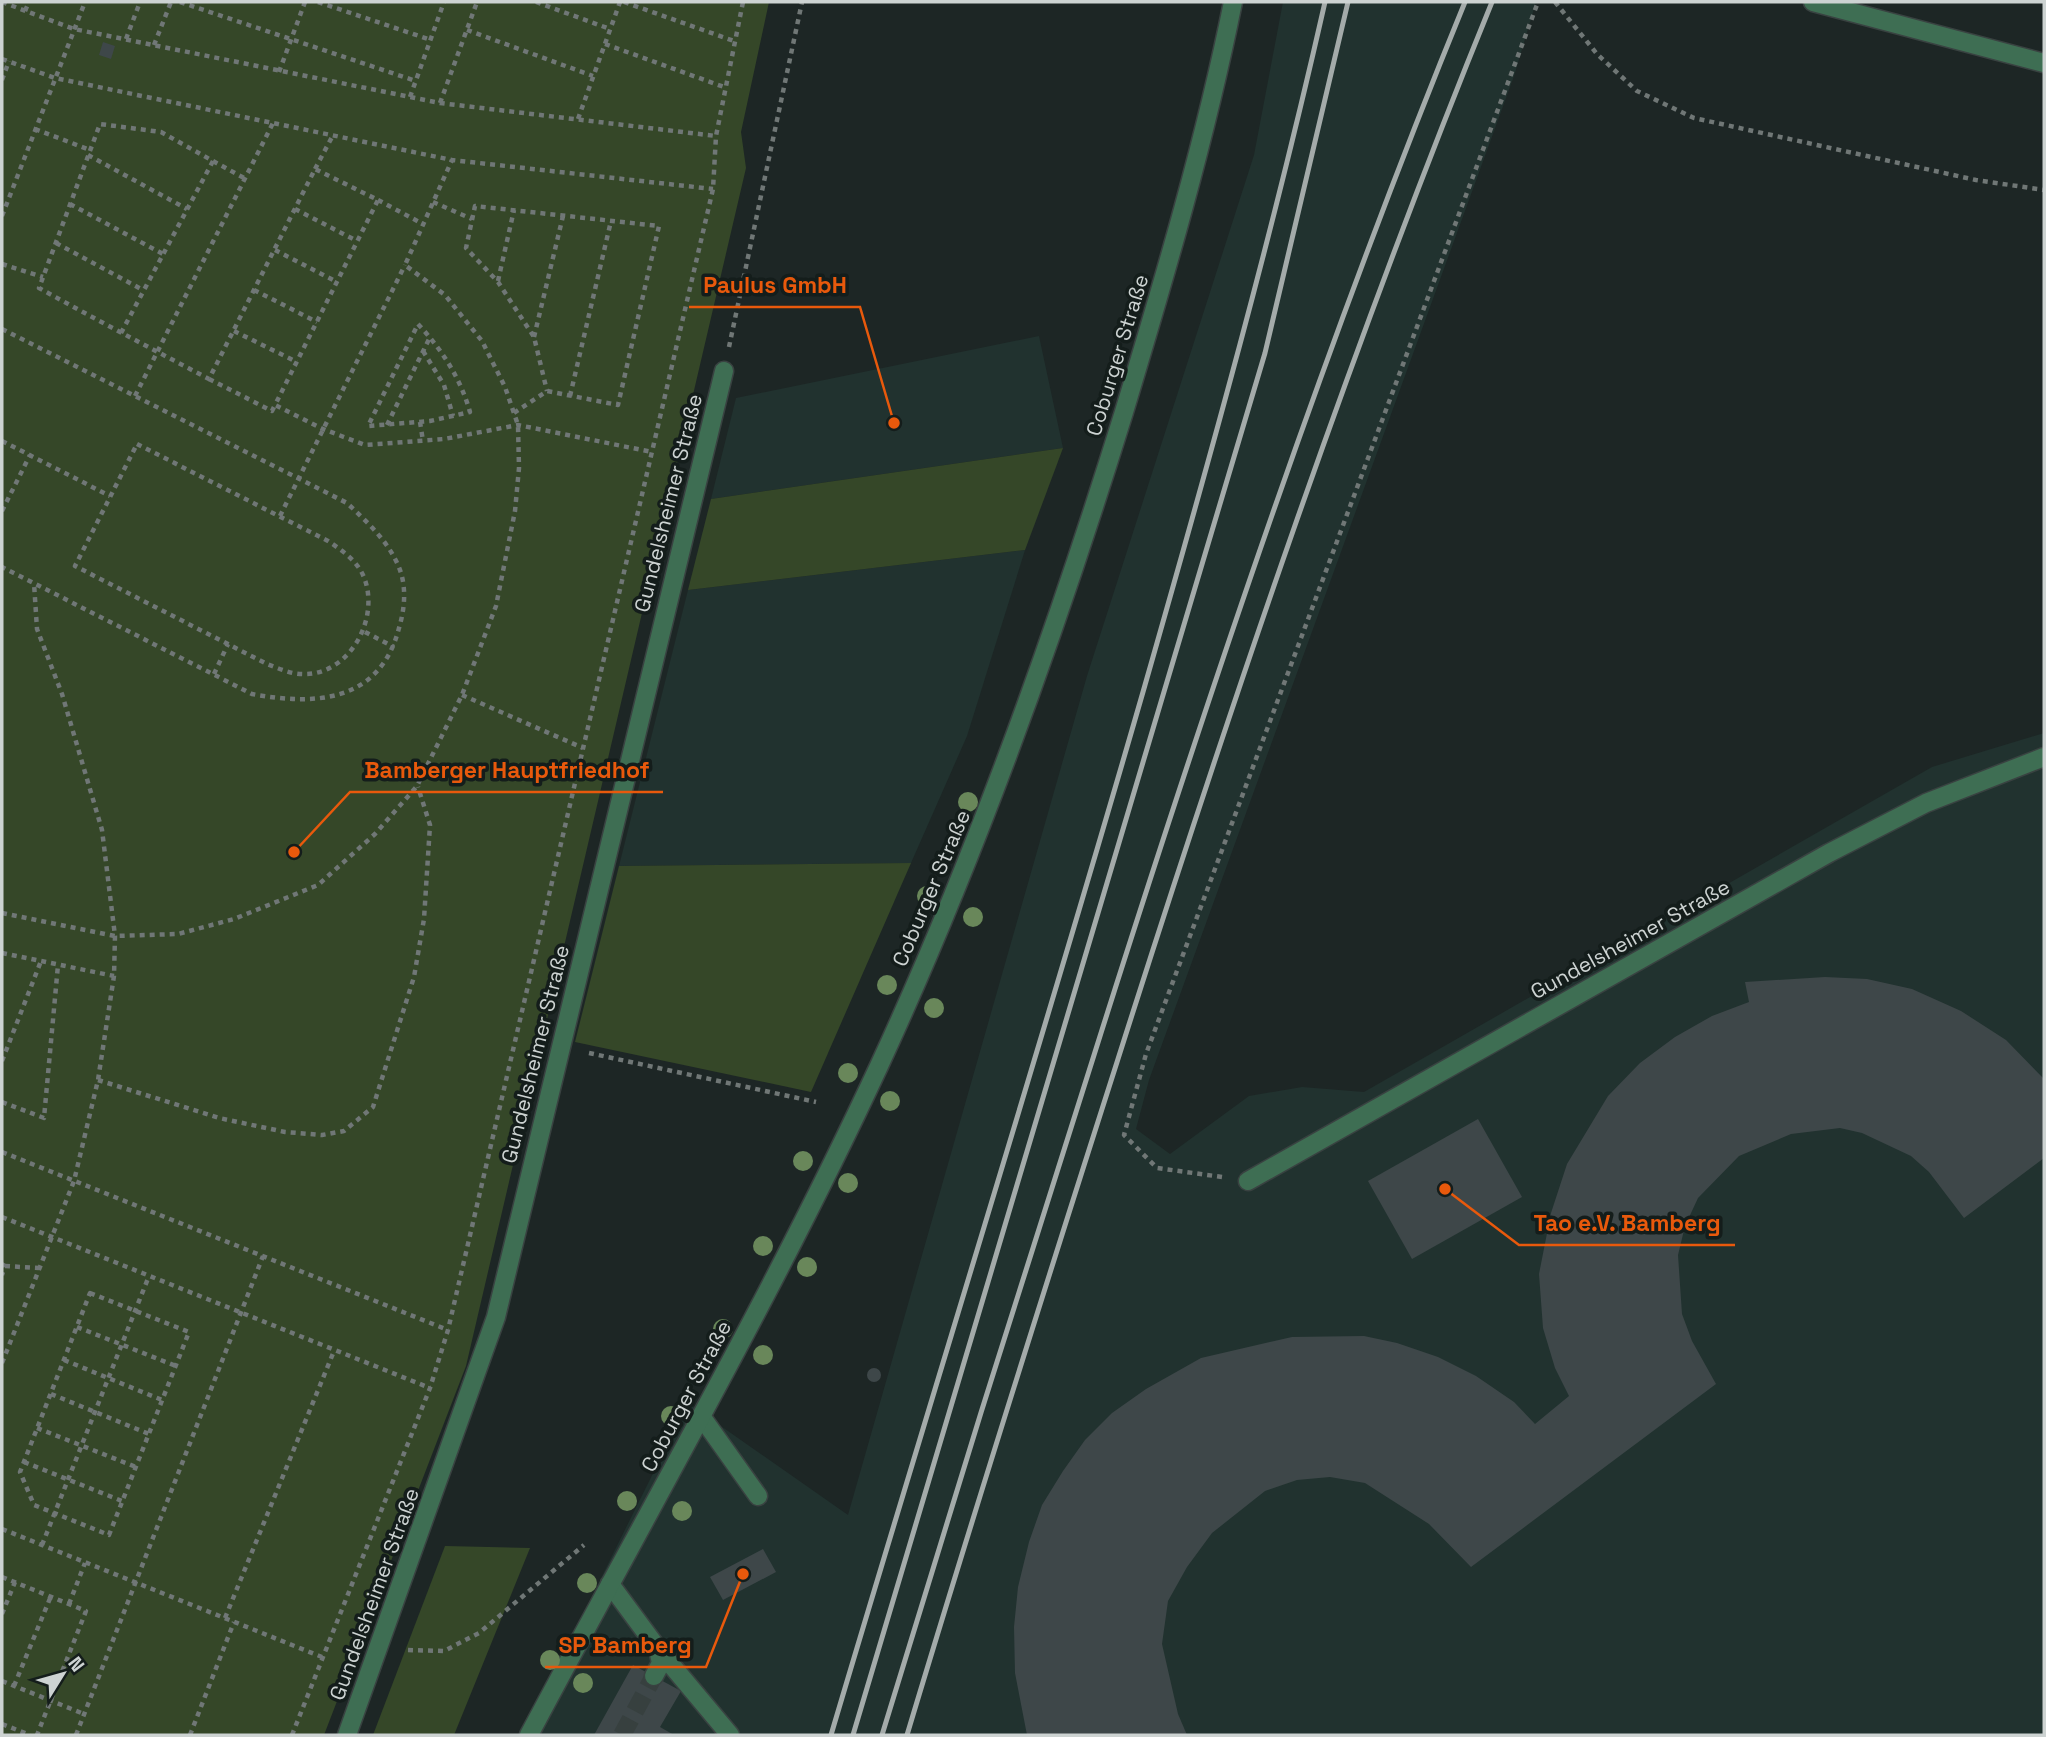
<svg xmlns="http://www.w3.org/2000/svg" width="2046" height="1737" viewBox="0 0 2046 1737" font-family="'Space Grotesk',sans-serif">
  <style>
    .built { fill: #21322f }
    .green { fill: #354728 }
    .building { fill: #3e4749 }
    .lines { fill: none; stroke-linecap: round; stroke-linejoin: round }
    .minor-tunnel { stroke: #37403f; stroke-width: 18; stroke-dasharray: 18 9; stroke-linecap: butt }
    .minor-casing { stroke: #394241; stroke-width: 21 }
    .path { stroke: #707776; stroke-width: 4.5; stroke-dasharray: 5 5; stroke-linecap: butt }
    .minor { stroke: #3e6e53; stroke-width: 18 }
    .rail { stroke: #a4abaa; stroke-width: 5 }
    .tree { fill: #69875a }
    .labels { text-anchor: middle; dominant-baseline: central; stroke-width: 7; stroke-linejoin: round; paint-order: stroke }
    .street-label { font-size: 21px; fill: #cdd3d2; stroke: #141d1b }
    .leader { fill: none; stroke: #e8590c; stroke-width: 2.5 }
    .callout-dot { fill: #e8590c; stroke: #141d1b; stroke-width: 2.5 }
    .callout-label { font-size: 23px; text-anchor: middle; font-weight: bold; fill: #e8590c; stroke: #141d1b; stroke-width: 7; stroke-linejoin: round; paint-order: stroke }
  </style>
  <rect width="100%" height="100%" fill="#1d2625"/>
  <g class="built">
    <path d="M1283,2h253l-22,74 -365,1004 -13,49 34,25 79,-58 53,-9 62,5 568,-325 112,-34v1002h-1521l165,-332 160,112 239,-839 167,-521z"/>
    <path d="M1039,336l24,112 -352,51 25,-101z"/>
    <path d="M1025,550l-58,186 -56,127 -292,3 69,-276z"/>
  </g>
  <g class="green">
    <path d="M2,2h767l-28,130 5,36 -280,1198 -142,369h-322z"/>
    <path d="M1063,448l-38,102 -337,40 23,-91z"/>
    <path d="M911,863l-100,229 -236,-50 44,-176z"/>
    <path d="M445,1546l85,2 -76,187h-81z"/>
  </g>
  <g class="building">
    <path d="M103,42l12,4 -4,13 -12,-4z"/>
    <path d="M1825,977l42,2 45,10 49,22 45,29 38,39v79l-80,60 -35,-46 -18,-16 -49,-23 -22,-5 -49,6 -52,22 -41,42 -13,28 -7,29 4,59 10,27 24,43 -245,183 -42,-43 -64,-41 -35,-6 -33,3 -32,11 -53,42 -25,34 -19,34 -6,43 16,70 9,21h-160l-12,-62 -1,-46 4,-40 11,-45 13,-37 21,-34 22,-31 27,-27 34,-24 55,-31 91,-21 72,-1 33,7 41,14 38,19 38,26 21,22 34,-28 -14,-28 -12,-40 -4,-54 12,-61 16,-49 41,-68 32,-33 35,-26 37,-21 37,-14 -4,-20z"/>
    <path d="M1478,1119l44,78 -110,62 -44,-78z"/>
    <circle cx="874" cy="1375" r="7"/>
    <path d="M763,1549l13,23 -53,28 -13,-23z"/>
    <path d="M633,1665l48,26 -21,36 14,8h-80z"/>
  </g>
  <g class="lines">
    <path class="minor-tunnel" d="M622,1735l32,-59"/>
    <defs>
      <g id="minor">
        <path d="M1813,2l231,61"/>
        <path d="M1248,1181l581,-328 97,-50 118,-46"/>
        <path d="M701,1416l57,80"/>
        <path d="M610,1584l48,65 3,14 -7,13"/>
        <path d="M658,1649l72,86"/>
        <path d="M347,1735l149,-418 228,-946"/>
        <path d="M529,1735c118,-222 244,-441 350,-669 98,-212 176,-431 245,-654 41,-136 81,-271 109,-410"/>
      </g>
    </defs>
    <use href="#minor" class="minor-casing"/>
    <g class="path">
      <path d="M2,2l72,27 366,74 276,33"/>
      <path d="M180,2l236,79"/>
      <path d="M318,2l113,38"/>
      <path d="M536,2l74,27"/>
      <path d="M624,2l110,39"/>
      <path d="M1555,2l42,52 40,37 57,27 282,62 68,10"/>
      <path d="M25,11l4,-9"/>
      <path d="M467,30l126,46"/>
      <path d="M126,39l14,-37"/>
      <path d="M605,44l119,43"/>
      <path d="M154,45l17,-43"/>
      <path d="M2,59l53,19 397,82 261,29"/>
      <path d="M279,72l26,-70"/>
      <path d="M2,80l7,-19"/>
      <path d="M410,97l34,-95"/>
      <path d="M440,103l37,-101"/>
      <path d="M578,119l42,-117"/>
      <path d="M35,129l55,21"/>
      <path d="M88,155l99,54"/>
      <path d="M213,161l31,17"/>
      <path d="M315,169l17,-32"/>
      <path d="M378,200l45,24"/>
      <path d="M433,202l39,17"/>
      <path d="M70,204l93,50"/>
      <path d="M295,209l62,32"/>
      <path d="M2,216l83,-214"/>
      <path d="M56,243l87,47"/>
      <path d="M275,250l62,32"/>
      <path d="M2,264l41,13"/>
      <path d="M498,281l16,-71"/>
      <path d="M254,290l63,32"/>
      <path d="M418,324c24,26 42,53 52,88l-40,9 -62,5z"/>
      <path d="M2,329l345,174c20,19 40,37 51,62 9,20 7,43 1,63 -19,74 -83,78 -147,66l-250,-127"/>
      <path d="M234,331l63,31"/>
      <path d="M121,333l92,-172 -52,-29 -61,-8 -61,164c56,31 113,61 170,91l106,-210 63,31 -103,205 48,24 42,16 79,-6 74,-14 134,27"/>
      <path d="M534,337l29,-121"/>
      <path d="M729,347l73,-345"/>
      <path d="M423,351l21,34 9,31"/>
      <path d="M209,379l63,32 3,-6"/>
      <path d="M135,396l138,-273"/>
      <path d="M570,396l41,-175"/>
      <path d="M514,413l33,-22 71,14 41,-179 -184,-20 -9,42 32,34 36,55 13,54"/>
      <path d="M420,422l3,19"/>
      <path d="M387,425l43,-88"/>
      <path d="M2,441l108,55"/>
      <path d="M137,444l191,97c15,10 31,21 37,39 15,44 -21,103 -72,93 -9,-2 -18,-6 -26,-9l-192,-98z"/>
      <path d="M2,511l28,-56"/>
      <path d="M280,516l125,-251"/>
      <path d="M365,632l29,15"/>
      <path d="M214,674l14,-30"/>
      <path d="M462,695l121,53"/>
      <path d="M2,913l113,23 63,-2 56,-15 84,-34 57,-51 42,-48 45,-91 34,-89 19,-95 4,-43 -1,-43 -13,-38 -23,-46 -37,-46 -40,-30 47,-105"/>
      <path d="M2,953l112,23"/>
      <path d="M589,1053l227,49"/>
      <path d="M2,1061l39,-100"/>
      <path d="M98,1080l121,38 66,14 37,3 22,-4 29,-24 41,-130 10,-58 6,-94 -12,-38"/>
      <path d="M2,1102l42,16 14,-153"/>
      <path d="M2,1152l446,178"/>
      <path d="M1222,1177l-65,-9 -33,-33 22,-81 392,-1052"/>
      <path d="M2,1217l428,171"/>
      <path d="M2,1264l3,2 -3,9"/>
      <path d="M5,1266l34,2"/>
      <path d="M90,1293l99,39 -80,203 -75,-30 -14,-33z"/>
      <path d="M77,1327l99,39"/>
      <path d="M64,1360l98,40"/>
      <path d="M2,1363l72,-182 24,-101 16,-104 1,-40 -13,-106 -40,-136 -25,-65 -3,-46"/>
      <path d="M51,1394l98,40"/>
      <path d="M37,1428l99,39"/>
      <path d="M24,1462l98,39"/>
      <path d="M2,1529l320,128"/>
      <path d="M42,1545l107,-269"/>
      <path d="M2,1577l84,34 -49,124"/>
      <path d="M69,1604l16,-41"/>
      <path d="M2,1614l13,-32"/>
      <path d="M225,1618l109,-267"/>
      <path d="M408,1650l36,1 35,-18 105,-88"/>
      <path d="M2,1681l82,33"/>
      <path d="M14,1686l37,-90"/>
      <path d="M2,1724l28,11"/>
      <path d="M76,1735l187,-479"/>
      <path d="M190,1735l44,-113"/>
      <path d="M292,1735l138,-347 18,-58 265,-1141 3,-53 27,-134"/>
    </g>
    <use href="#minor" class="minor"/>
    <g class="rail">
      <path d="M831,1735c104,-350 213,-699 314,-1050 65,-227 128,-453 180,-683"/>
      <path d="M853,1735l412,-1382 83,-351"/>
      <path d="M882,1735c71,-235 144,-468 219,-702 110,-347 226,-694 364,-1031"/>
      <path d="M907,1735c68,-226 139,-451 211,-676 113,-356 233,-711 374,-1057"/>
    </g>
  </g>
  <g class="tree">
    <circle cx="968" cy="802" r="10"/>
    <circle cx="927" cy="896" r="10"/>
    <circle cx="973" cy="917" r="10"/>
    <circle cx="887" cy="985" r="10"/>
    <circle cx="934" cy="1008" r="10"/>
    <circle cx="848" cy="1073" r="10"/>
    <circle cx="890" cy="1101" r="10"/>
    <circle cx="803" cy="1161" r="10"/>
    <circle cx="848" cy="1183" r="10"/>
    <circle cx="763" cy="1246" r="10"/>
    <circle cx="807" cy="1267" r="10"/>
    <circle cx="723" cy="1329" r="10"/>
    <circle cx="763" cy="1355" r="10"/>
    <circle cx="671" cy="1416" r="10"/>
    <circle cx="627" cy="1501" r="10"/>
    <circle cx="682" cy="1511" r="10"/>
    <circle cx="587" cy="1583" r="10"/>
    <circle cx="550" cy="1660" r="10"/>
    <circle cx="583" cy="1683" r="10"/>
  </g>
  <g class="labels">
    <g class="street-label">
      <text transform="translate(1117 355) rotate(-73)">Coburger Straße</text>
      <text transform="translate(668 503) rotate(-76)">Gundelsheimer Straße</text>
      <text transform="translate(931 888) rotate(-67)">Coburger Straße</text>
      <text transform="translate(1630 939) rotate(-29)">Gundelsheimer Straße</text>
      <text transform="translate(535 1054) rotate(-76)">Gundelsheimer Straße</text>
      <text transform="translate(686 1396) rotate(-62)">Coburger Straße</text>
      <text transform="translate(374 1594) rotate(-70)">Gundelsheimer Straße</text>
    </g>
  </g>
  <path class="leader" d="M894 423L860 307H689M294 852L350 792H663M1445 1189L1519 1245H1735M743 1574L706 1667H545"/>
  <g class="callout-dot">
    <circle cx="894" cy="423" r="7"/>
    <circle cx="294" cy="852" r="7"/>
    <circle cx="1445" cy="1189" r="7"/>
    <circle cx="743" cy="1574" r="7"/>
  </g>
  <g class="callout-label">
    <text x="775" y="293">Paulus GmbH</text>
    <text x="507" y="778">Bamberger Hauptfriedhof</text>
    <text x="1627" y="1231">Tao e.V. Bamberg</text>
    <text x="625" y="1653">SP Bamberg</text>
  </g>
  <rect width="2046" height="1737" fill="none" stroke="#cdd3d2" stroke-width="7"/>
  <g transform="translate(63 1674) rotate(53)" stroke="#141d1b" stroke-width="5" paint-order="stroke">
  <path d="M0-5L12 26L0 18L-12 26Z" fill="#cdd3d2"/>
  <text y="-10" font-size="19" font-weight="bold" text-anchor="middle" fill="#cdd3d2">N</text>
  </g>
</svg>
